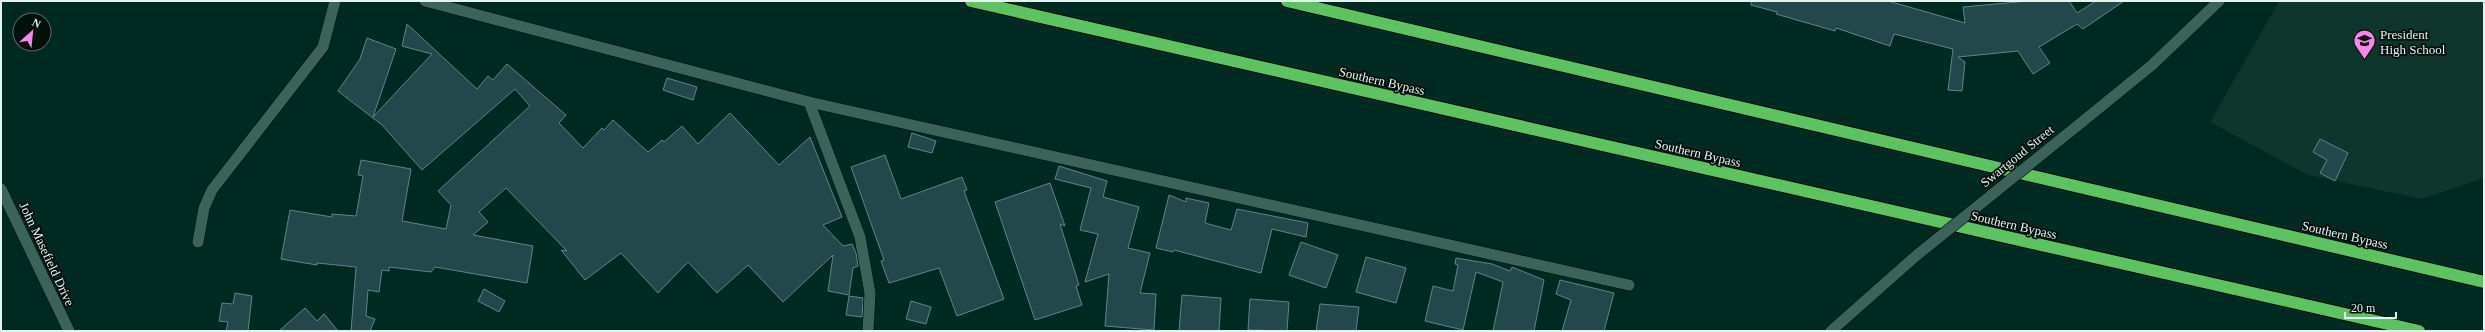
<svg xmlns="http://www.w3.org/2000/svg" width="2485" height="332" viewBox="0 0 2485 332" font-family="Georgia,serif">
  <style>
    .built { fill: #0f362d }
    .building { fill: #24474c; stroke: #5c868c }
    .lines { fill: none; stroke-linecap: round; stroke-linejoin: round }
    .minor-casing { stroke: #000f0b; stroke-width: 12 }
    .tertiary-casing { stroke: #000f0b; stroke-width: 12 }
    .motorway-casing { stroke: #000f0b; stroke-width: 14 }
    .minor { stroke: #3c6359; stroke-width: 11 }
    .tertiary { stroke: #3c6359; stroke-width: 11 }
    .motorway { stroke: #5dc361; stroke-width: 12 }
    .tertiary-bridge-casing { stroke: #000f0b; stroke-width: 12; stroke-linecap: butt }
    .tertiary-bridge { stroke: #3c6359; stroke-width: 11 }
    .labels { text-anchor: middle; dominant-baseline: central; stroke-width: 3.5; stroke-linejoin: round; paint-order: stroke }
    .poi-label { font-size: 13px; fill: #e1f6f0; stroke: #020f0b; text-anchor: start }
    .street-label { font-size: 13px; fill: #e1f6f0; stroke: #020f0b }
  </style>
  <rect width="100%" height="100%" fill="#002921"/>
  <path class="built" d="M2279,1h205v177l-62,21 -114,-24 -98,-53z"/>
  <g class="building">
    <path d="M1751,1h137l77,22 -2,-16 65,-6h41l8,12 19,-12h28l-41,28 -6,-5 -38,23 11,16 -17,11 -15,-23 -60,6 7,5 -3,29 -14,-1 5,-41 -59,-15 -4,12 -54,-18 -1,3 -59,-17 1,-2 -26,-7z"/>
    <path d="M407,24l70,65 11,-13 5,4 14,-16 59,51 -7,8 24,25 19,-20 2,2 9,-10 35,32 14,-12 2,2 18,-16 16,18 32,-31 49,52 31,-28 32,80 -19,8 20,21 9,-2 4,9 2,13 -5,2 -4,27 -21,-4 5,-36 -50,47 -35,-37 -31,28 -29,-31 -30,31 -37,-40 -36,27 -24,-30 6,1 -61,-63 -27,24 9,10 -15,13 60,11 -6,37 -92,-16 -4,5 -42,-5v4l-7,-1 -3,22 -11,-2 -2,26 9,3 -5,12h-19l5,-64 -39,-4v2l-36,-6 9,-49 42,7v-3l24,2 7,-40 -5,-1 3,-15 50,9 -9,52 44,8 5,-24 -13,-14 92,-85 -15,-17 -93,81 -40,-45 -44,-34 22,-32 7,-21 29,11 -23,68 59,-63 -30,-8z"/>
    <path d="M667,78l30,9 -4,13 -30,-10z"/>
    <path d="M912,133l24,8 -4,12 -24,-6z"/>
    <path d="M2320,139l28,14 -13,28 -15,-8 7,-13 -14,-8z"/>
    <path d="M885,155l16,44 61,-22 5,13 -3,1 40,108 -47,17 -18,-48 -50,15 -8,-22 3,-1 -33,-93z"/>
    <path d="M1059,166l48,15 -4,16 36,10 -11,41 22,5 -10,40 16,1 -2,36 -49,-4 4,-52 -24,8 13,-48 -18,-4 11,-42 -36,-9z"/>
    <path d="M1050,183l15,43 -5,-2 19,61 -3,1 6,19 -47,15 -40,-118z"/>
    <path d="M1169,195l17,7v-4l23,5 -4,20 26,7 6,-21 71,14 -2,14 -34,-8 -11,44 -87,-23 -1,2 -17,-4z"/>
    <path d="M1301,242l37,13 -12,33 -37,-13z"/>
    <path d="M1366,257l40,11 -10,35 -40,-11z"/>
    <path d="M1456,258l36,6 18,7 2,-4 32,13 -10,51h-41l10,-49 -27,-10 -13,58 -38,-9 8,-35 20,5 5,-26 -3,-1z"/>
    <path d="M1560,280l54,13 -10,38h-42l9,-31 -15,-6z"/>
    <path d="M484,289l21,12 -6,11 -21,-11z"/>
    <path d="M235,293l17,3 -4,35h-22l2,-9 -9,-1 3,-18 11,1z"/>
    <path d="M1182,295l39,3 -2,33h-40z"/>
    <path d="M849,296l14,2 -1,19 -16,-2z"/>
    <path d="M1250,299l39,3 -2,29 -39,-1z"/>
    <path d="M911,301l20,6 -5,17 -20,-5z"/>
    <path d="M1320,304l39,3 -3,24h-40z"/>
    <path d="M305,308l12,13 7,-7 14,17h-59z"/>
  </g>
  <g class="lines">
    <defs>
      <g id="minor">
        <path d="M425,1l384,101 820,183"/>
        <path d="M809,102l51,135 10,56 -2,38"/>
        <path d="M1,189l68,142"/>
        <path d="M198,242l6,-34 8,-18 111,-143 12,-46"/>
      </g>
      <g id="tertiary">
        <path d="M2082,122l70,-57 67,-64"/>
        <path d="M1831,331l86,-76"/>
      </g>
      <g id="motorway">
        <path d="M971,1l1448,330"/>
        <path d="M1287,1l1197,281"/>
      </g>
    </defs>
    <use href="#minor" class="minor-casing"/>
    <use href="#tertiary" class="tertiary-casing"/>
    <use href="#motorway" class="motorway-casing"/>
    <use href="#minor" class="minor"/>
    <use href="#tertiary" class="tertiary"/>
    <use href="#motorway" class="motorway"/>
    <defs>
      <path id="tertiary-bridge" d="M1917,255l165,-133"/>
    </defs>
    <use href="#tertiary-bridge" class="tertiary-bridge-casing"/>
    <use href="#tertiary-bridge" class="tertiary-bridge"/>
  </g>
  <defs>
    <symbol id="school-pin" viewBox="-11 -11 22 30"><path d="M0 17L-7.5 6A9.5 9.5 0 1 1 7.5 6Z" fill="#f987e8" stroke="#020f0b"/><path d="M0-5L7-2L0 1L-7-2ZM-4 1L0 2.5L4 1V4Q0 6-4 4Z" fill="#111"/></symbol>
  </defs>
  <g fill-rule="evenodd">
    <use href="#school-pin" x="2352" y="28" width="25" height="34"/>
  </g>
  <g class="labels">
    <g class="poi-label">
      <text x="2380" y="34">President<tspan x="2380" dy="15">High School</tspan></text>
    </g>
    <g class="street-label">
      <text transform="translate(1382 81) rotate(13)">Southern Bypass</text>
      <text transform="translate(1698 153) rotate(13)">Southern Bypass</text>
      <text transform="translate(2017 156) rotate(-39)">Swartgoud Street</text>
      <text transform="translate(2014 225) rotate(13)">Southern Bypass</text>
      <text transform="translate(2345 235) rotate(13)">Southern Bypass</text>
      <text transform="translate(47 254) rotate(65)">John Masefield Drive</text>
    </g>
  </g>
  <rect width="2485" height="332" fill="none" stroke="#e1f6f0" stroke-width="4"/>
  <g transform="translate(32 32) rotate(27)"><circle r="19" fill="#020f0b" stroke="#5b6b67"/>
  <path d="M0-3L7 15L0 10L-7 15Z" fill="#f987e8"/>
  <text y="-6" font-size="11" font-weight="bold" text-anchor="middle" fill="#e1f6f0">N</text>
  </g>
  <path d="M2345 312v6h51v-6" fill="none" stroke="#e1f6f0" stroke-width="2"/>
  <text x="2351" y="312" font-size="12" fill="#e1f6f0" stroke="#020f0b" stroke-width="3" paint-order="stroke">20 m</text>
</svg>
